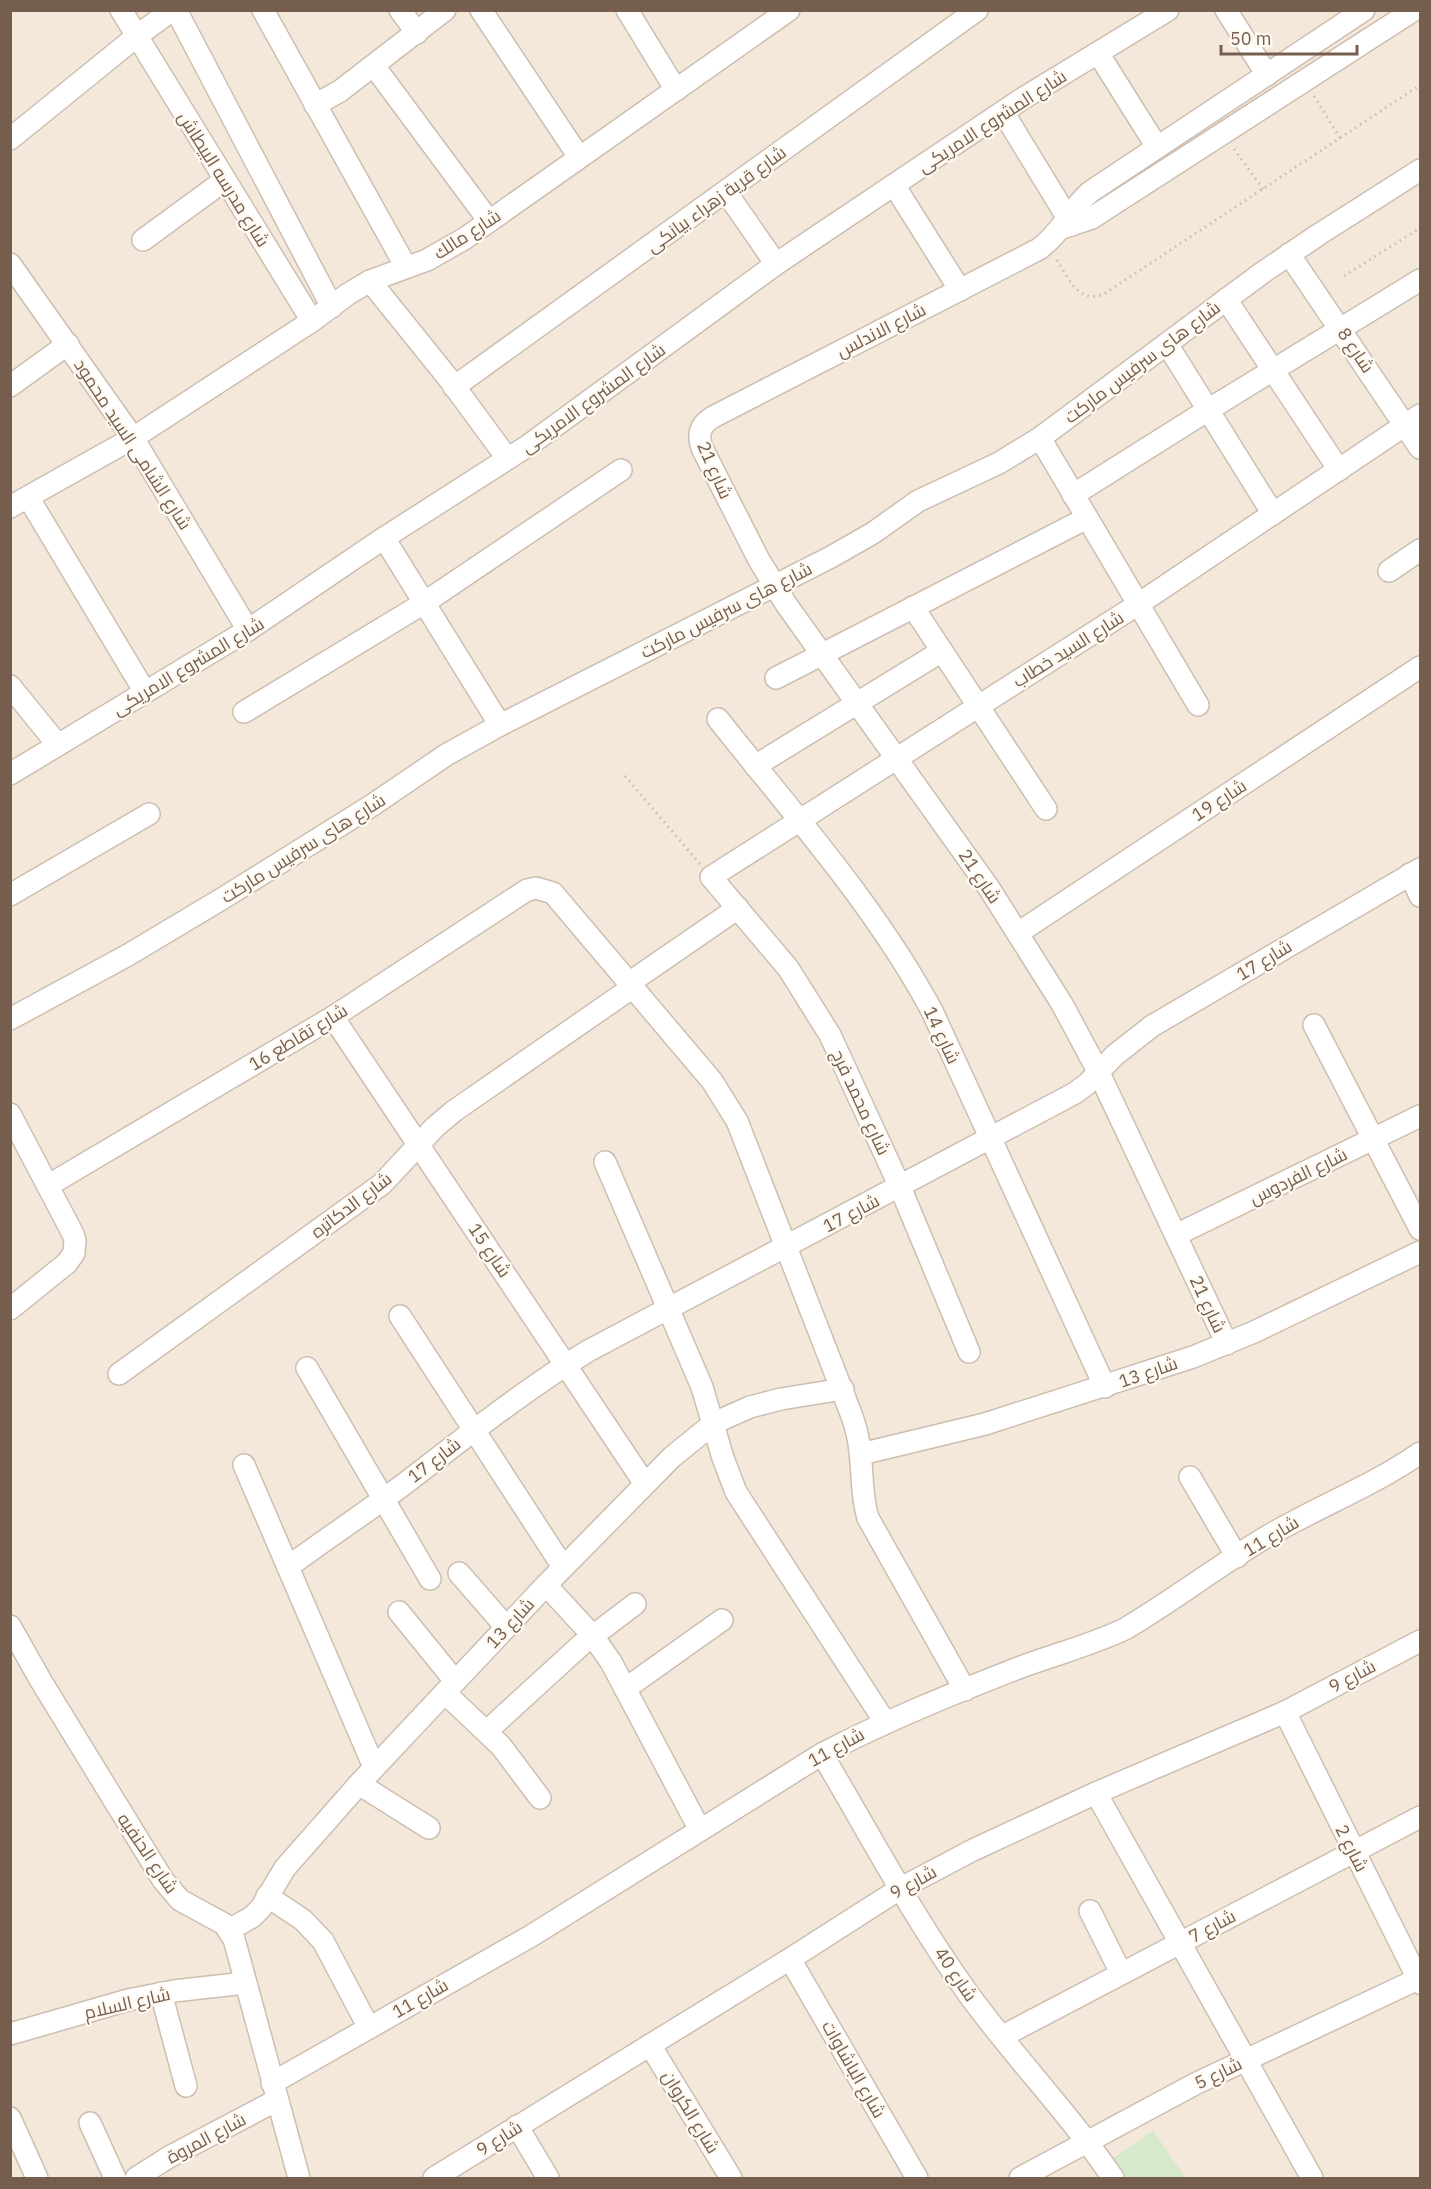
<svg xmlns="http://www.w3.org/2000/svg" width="1431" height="2189" viewBox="0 0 1431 2189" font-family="'IBM Plex Sans',Cairo,sans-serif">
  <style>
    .residential { fill: #f3e8da }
    .green { fill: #d6e9ca }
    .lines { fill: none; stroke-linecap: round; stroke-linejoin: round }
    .street-casing { stroke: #cebeb1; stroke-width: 24 }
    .path { stroke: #d5baa7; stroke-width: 3; stroke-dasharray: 1.5 4.5; stroke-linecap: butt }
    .street { stroke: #fff; stroke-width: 21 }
    .labels { text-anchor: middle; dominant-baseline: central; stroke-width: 4.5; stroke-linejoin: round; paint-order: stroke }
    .street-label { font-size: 18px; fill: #765e4f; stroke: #fefaf2 }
  </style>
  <rect width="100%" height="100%" fill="#fcf6eb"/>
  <rect class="residential" x="11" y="11" width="1409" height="2167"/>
  <path class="green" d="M1153,2131l33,47h-60l-14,-19z"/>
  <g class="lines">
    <defs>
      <g id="street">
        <path d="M121,10l191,311"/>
        <path d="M176,10l156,297"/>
        <path d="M263,10l143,257"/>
        <path d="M400,10l17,23"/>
        <path d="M481,10l98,147"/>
        <path d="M627,10l49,80"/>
        <path d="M1226,10l41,65"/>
        <path d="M1098,53l59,94"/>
        <path d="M374,66l115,155"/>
        <path d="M315,105l25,-14 105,-81"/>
        <path d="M1003,112l69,113"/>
        <path d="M10,139l127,-103 35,-26"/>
        <path d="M894,185l66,105"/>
        <path d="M726,192l50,72"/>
        <path d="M1062,228l30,-10 9,-6 313,-202"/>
        <path d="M143,240l82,-60"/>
        <path d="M1289,254l131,194"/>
        <path d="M10,264l123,174 115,192"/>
        <path d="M370,281l79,98 58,79"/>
        <path d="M1226,299l113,171"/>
        <path d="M1167,344l106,170"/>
        <path d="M10,386l58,-42"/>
        <path d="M454,387l523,-377"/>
        <path d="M1040,438l158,267"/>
        <path d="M1073,495l135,-85 212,-130"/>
        <path d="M28,497l117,195"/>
        <path d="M10,507l123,-69 179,-117 36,-27 22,-13 57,-21 37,-21 325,-229"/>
        <path d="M384,538l116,187"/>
        <path d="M1389,571l31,-21"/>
        <path d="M913,607l133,202"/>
        <path d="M776,678l311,-160"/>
        <path d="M10,686l48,59"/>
        <path d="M244,712l180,-109 197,-133"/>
        <path d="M718,719c75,95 157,186 214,292l173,376"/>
        <path d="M755,766l187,-115"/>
        <path d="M10,774l238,-144 136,-92 145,-93 247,-181 246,-165 146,-89"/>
        <path d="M1410,874l10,22"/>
        <path d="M10,895l139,-81"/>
        <path d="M1018,933l402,-266"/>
        <path d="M629,983l109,-75"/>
        <path d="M333,1017l312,467"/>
        <path d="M10,1019l118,-64 92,-55 151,-94 75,-51 54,-30 331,-168 42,-24 45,-32 81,-38 41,-25 222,-165 56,-38 102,-65"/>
        <path d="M1314,1025l106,204"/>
        <path d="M10,1114l63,120 2,6 -1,13 -7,10 -57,46"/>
        <path d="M605,1162l97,225 21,71 13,34 149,230"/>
        <path d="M49,1185l284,-168 194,-127 9,-2 17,5 159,188 25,40 113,290c5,13 9,27 10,41 3,23 1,44 8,66l97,172"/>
        <path d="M1176,1235l244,-119"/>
        <path d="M400,1316l163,251"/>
        <path d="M1227,1344l-128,-271 -37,-69 -73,-116 -203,-284 -27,-44 -57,-112c-5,-14 -2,-23 11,-31l326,-168c22,-16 31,-39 51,-57l274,-182"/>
        <path d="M969,1352l-69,-165 -70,-152 -42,-67 -77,-91 426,-272 283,-190"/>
        <path d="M307,1368l123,211"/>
        <path d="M119,1374l263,-190 53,-57 19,-16 179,-124"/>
        <path d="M861,1454l124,-30 208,-67 61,-25 166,-80"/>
        <path d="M244,1465l130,302"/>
        <path d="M1190,1477l47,80"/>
        <path d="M288,1567c38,-28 77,-54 115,-82 61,-47 120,-94 185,-134l487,-258 12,-9 28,-29 37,-29 268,-157"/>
        <path d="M459,1573l47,54"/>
        <path d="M546,1585l46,50 19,27 89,168"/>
        <path d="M399,1612l56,69"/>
        <path d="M10,1626l31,55 122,199 17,20 44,24 10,15 65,239"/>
        <path d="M625,1689l97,-69"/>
        <path d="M445,1693l56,53 39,52"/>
        <path d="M1285,1712l135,271"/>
        <path d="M487,1731l94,-86 54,-41"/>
        <path d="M822,1754c47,79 91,163 145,238 46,64 102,121 146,186"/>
        <path d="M359,1784l70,44"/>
        <path d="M1096,1793l216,385"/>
        <path d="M267,1896l36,24 20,21 46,87"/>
        <path d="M1090,1911l31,62"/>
        <path d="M229,1930l23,-13 9,-9 24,-40 74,-84 187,-199 126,-128 42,-34 36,-16 31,-8 62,-10"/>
        <path d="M790,1959l127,219"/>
        <path d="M161,1993l25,93"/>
        <path d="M10,2034l118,-34 46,-9 71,-8"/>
        <path d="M1003,2036l417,-219"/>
        <path d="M650,2045l81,133"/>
        <path d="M272,2083l259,-147 291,-182c65,-34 132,-61 199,-87 35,-13 70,-22 104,-38 49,-29 94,-64 143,-93 49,-29 105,-50 152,-83"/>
        <path d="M10,2118l27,60"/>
        <path d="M90,2123l25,55"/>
        <path d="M517,2126l31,52"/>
        <path d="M136,2178l33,-21 108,-57"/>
        <path d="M434,2178l356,-219 111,-71 72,-38 123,-57 189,-81 135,-71"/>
        <path d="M1020,2178l175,-94 225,-106"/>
      </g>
    </defs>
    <use href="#street" class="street-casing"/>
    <g class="path">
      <path d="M1314,96l26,42"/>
      <path d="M1234,149l29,40"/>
      <path d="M1057,260c11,18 22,45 47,34l316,-209"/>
      <path d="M1344,276l76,-48"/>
      <path d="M625,776l75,88"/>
    </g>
    <use href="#street" class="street"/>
  </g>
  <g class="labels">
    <g class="street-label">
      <text transform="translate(992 121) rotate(-33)">شارع المشروع الامريكى</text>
      <text transform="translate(224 179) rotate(58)">شارع مدرسه البيطاش</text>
      <text transform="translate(716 199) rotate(-36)">شارع قرية زهراء بيانكى</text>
      <text transform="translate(467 234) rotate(-33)">شارع مالك</text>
      <text transform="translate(881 330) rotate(-27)">شارع الاندلس</text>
      <text transform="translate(1356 350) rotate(56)">شارع 8</text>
      <text transform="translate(1142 362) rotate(-37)">شارع هاى سرفيس ماركت</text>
      <text transform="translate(593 398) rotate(-36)">شارع المشروع الامريكى</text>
      <text transform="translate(133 444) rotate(57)">شارع الشامى السيد محمود</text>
      <text transform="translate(715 470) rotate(66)">شارع 21</text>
      <text transform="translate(726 610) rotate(-27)">شارع هاى سرفيس ماركت</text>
      <text transform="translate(1068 649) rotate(-32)">شارع السيد خطاب</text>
      <text transform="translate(188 666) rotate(-31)">شارع المشروع الامريكى</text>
      <text transform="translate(1219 800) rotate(-33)">شارع 19</text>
      <text transform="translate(303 848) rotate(-32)">شارع هاى سرفيس ماركت</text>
      <text transform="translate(980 876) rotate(56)">شارع 21</text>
      <text transform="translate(1264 960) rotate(-31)">شارع 17</text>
      <text transform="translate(942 1035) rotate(65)">شارع 14</text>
      <text transform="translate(298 1037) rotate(-31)">شارع تقاطع 16</text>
      <text transform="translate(861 1102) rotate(65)">شارع محمد فرج</text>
      <text transform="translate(1298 1176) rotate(-26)">شارع الفردوس</text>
      <text transform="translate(351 1205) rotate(-37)">شارع الدكاتره</text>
      <text transform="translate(851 1213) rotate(-28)">شارع 17</text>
      <text transform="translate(490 1250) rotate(56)">شارع 15</text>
      <text transform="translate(1208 1304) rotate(65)">شارع 21</text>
      <text transform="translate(1148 1372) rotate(-19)">شارع 13</text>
      <text transform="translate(434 1460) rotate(-38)">شارع 17</text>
      <text transform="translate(1271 1536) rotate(-31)">شارع 11</text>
      <text transform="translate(510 1623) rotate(-47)">شارع 13</text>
      <text transform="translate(1352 1676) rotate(-28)">شارع 9</text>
      <text transform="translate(836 1747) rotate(-29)">شارع 11</text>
      <text transform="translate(1352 1848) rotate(63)">شارع 2</text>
      <text transform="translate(148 1853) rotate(56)">شارع الحنفيه</text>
      <text transform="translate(913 1882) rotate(-29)">شارع 9</text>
      <text transform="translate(1212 1926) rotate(-28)">شارع 7</text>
      <text transform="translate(956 1974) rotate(56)">شارع 40</text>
      <text transform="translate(420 1998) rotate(-30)">شارع 11</text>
      <text transform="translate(127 2003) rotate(-13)">شارع السلام</text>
      <text transform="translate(854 2069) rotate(60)">شارع الباشاوات</text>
      <text transform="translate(1218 2073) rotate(-26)">شارع 5</text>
      <text transform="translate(691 2112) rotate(59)">شارع الكروان</text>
      <text transform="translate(206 2138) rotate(-28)">شارع المروة</text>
      <text transform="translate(499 2138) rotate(-32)">شارع 9</text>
    </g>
  </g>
  <rect width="1431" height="2189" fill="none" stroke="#765e4f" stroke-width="24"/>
  <path d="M1221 45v9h136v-9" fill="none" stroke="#765e4f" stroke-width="3"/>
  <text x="1230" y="45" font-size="18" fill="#765e4f" stroke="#fefaf2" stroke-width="4.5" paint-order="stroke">50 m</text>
</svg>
